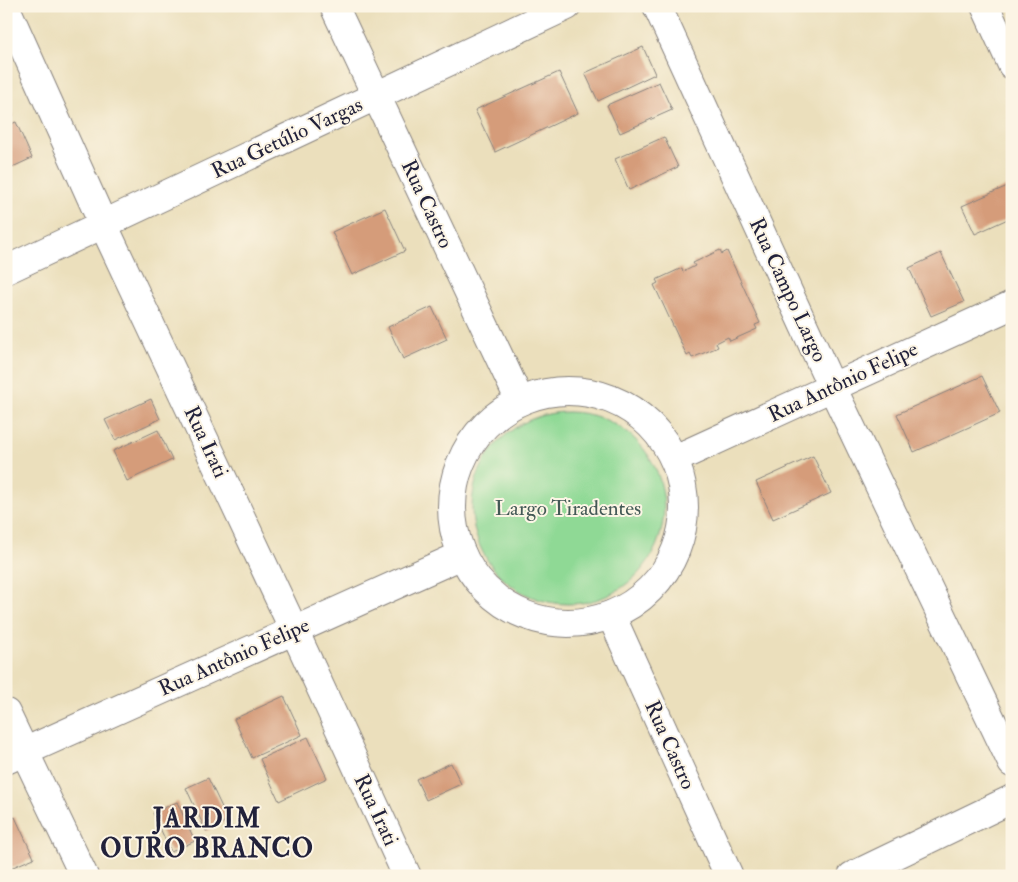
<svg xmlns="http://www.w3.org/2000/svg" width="1018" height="882" viewBox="0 0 1018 882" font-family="'IM FELL Double Pica',serif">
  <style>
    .green { fill: #8fd995; stroke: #587e68 }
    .building { fill: #d59c7a }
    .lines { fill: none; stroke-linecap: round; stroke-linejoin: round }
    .minor-casing { stroke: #86807c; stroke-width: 30 }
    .minor { stroke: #fff; stroke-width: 28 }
    .labels { text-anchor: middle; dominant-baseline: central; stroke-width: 4; stroke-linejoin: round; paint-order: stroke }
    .street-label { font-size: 21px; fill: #22223b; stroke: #fcf5e5 }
    .park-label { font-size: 21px; fill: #435956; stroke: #fcf5e5 }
    .district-label { font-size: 26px; font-weight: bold; letter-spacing: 1px; fill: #22223b; stroke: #fcf5e5 }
  </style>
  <rect width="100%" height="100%" fill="#fcf5e5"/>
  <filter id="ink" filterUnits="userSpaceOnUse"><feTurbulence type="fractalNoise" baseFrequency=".02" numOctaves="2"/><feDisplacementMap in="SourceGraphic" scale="10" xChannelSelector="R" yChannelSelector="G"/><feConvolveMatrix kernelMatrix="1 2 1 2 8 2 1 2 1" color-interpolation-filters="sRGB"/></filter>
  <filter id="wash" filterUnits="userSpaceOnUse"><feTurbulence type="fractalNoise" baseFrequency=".0096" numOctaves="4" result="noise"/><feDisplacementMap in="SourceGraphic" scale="20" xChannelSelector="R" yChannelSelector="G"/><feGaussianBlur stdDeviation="1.12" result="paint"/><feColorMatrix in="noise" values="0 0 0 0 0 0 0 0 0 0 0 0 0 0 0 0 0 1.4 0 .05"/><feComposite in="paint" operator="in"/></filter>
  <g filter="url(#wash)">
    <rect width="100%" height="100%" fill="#ebdfbc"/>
    <circle class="green" cx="568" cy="508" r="96"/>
    <g id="blocks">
      <g class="building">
        <path d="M643,47l12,27 -57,27 -13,-28z"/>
        <path d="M559,72l19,41 -83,39 -20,-42z"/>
        <path d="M659,82l13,28 -52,23 -13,-28z"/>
        <path d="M6,102l7,14 -7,3z"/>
        <path d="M16,122l16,36 -26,12v-44z"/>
        <path d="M664,137l14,30 -49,23 -14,-31z"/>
        <path d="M1012,184v33l-37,17 -13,-28z"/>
        <path d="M385,208l20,43 -53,24 -20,-43z"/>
        <path d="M720,250l2,4 5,-3 33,72 -5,2 2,4 -27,12 -2,-4 -12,6 2,4 -26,11 -2,-4 -3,2 -33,-71 4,-2 -2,-3 26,-12 1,4 12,-6 -2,-3z"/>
        <path d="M941,253l23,49 -33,14 -22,-48z"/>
        <path d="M432,307l15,32 -44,20 -15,-32z"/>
        <path d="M982,376l18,37 -86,39 -17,-38z"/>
        <path d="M151,399l9,20 -45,21 -10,-20z"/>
        <path d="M158,430l14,30 -45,21 -14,-30z"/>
        <path d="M813,456l18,37 -58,26 -17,-37z"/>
        <path d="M284,696l18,39 -50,23 -18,-39z"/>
        <path d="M308,737l19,41 -48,23 -19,-42z"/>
        <path d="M451,763l10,21 -35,16 -10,-21z"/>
        <path d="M208,778l20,42 -22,11 -20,-43z"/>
        <path d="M177,802l18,39 -24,11 -18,-39z"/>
        <path d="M15,817l19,41 -28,12v-49z"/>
      </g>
    </g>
  </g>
  <g filter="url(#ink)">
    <use href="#blocks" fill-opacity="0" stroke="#86807c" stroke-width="1"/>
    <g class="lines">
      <defs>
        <g id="minor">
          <path d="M334,6l186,395"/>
          <path d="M657,6l175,381 180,376"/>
          <path d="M985,6l27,59"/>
          <path d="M6,8l97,216 191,406 113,246"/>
          <path d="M6,270l561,-264"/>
          <circle cx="568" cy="507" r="116"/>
          <path d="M675,459l337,-154"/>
          <path d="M611,615l118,261"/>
          <path d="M6,713l78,163"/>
          <path d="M6,760l456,-205"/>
          <path d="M852,876l160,-77"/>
        </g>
      </defs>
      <use href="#minor" class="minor-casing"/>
      <use href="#minor" class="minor"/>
    </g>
  </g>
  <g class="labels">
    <g class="street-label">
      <text transform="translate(287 138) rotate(-25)">Rua Getúlio Vargas</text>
      <text transform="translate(427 204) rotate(65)">Rua Castro</text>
      <text transform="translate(788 290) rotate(65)">Rua Campo Largo</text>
      <text transform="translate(843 382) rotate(-25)">Rua Antônio Felipe</text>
      <text transform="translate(206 442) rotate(65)">Rua Irati</text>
      <text transform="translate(234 657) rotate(-24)">Rua Antônio Felipe</text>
      <text transform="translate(670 745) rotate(66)">Rua Castro</text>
      <text transform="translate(376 810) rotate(65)">Rua Irati</text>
    </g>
    <g class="park-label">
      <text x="568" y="508">Largo Tiradentes</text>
    </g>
    <g class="district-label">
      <text x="207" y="819">JARDIM<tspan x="207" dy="30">OURO BRANCO</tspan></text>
    </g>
  </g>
  <rect width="1018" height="882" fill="none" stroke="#fcf5e5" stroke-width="25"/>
</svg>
